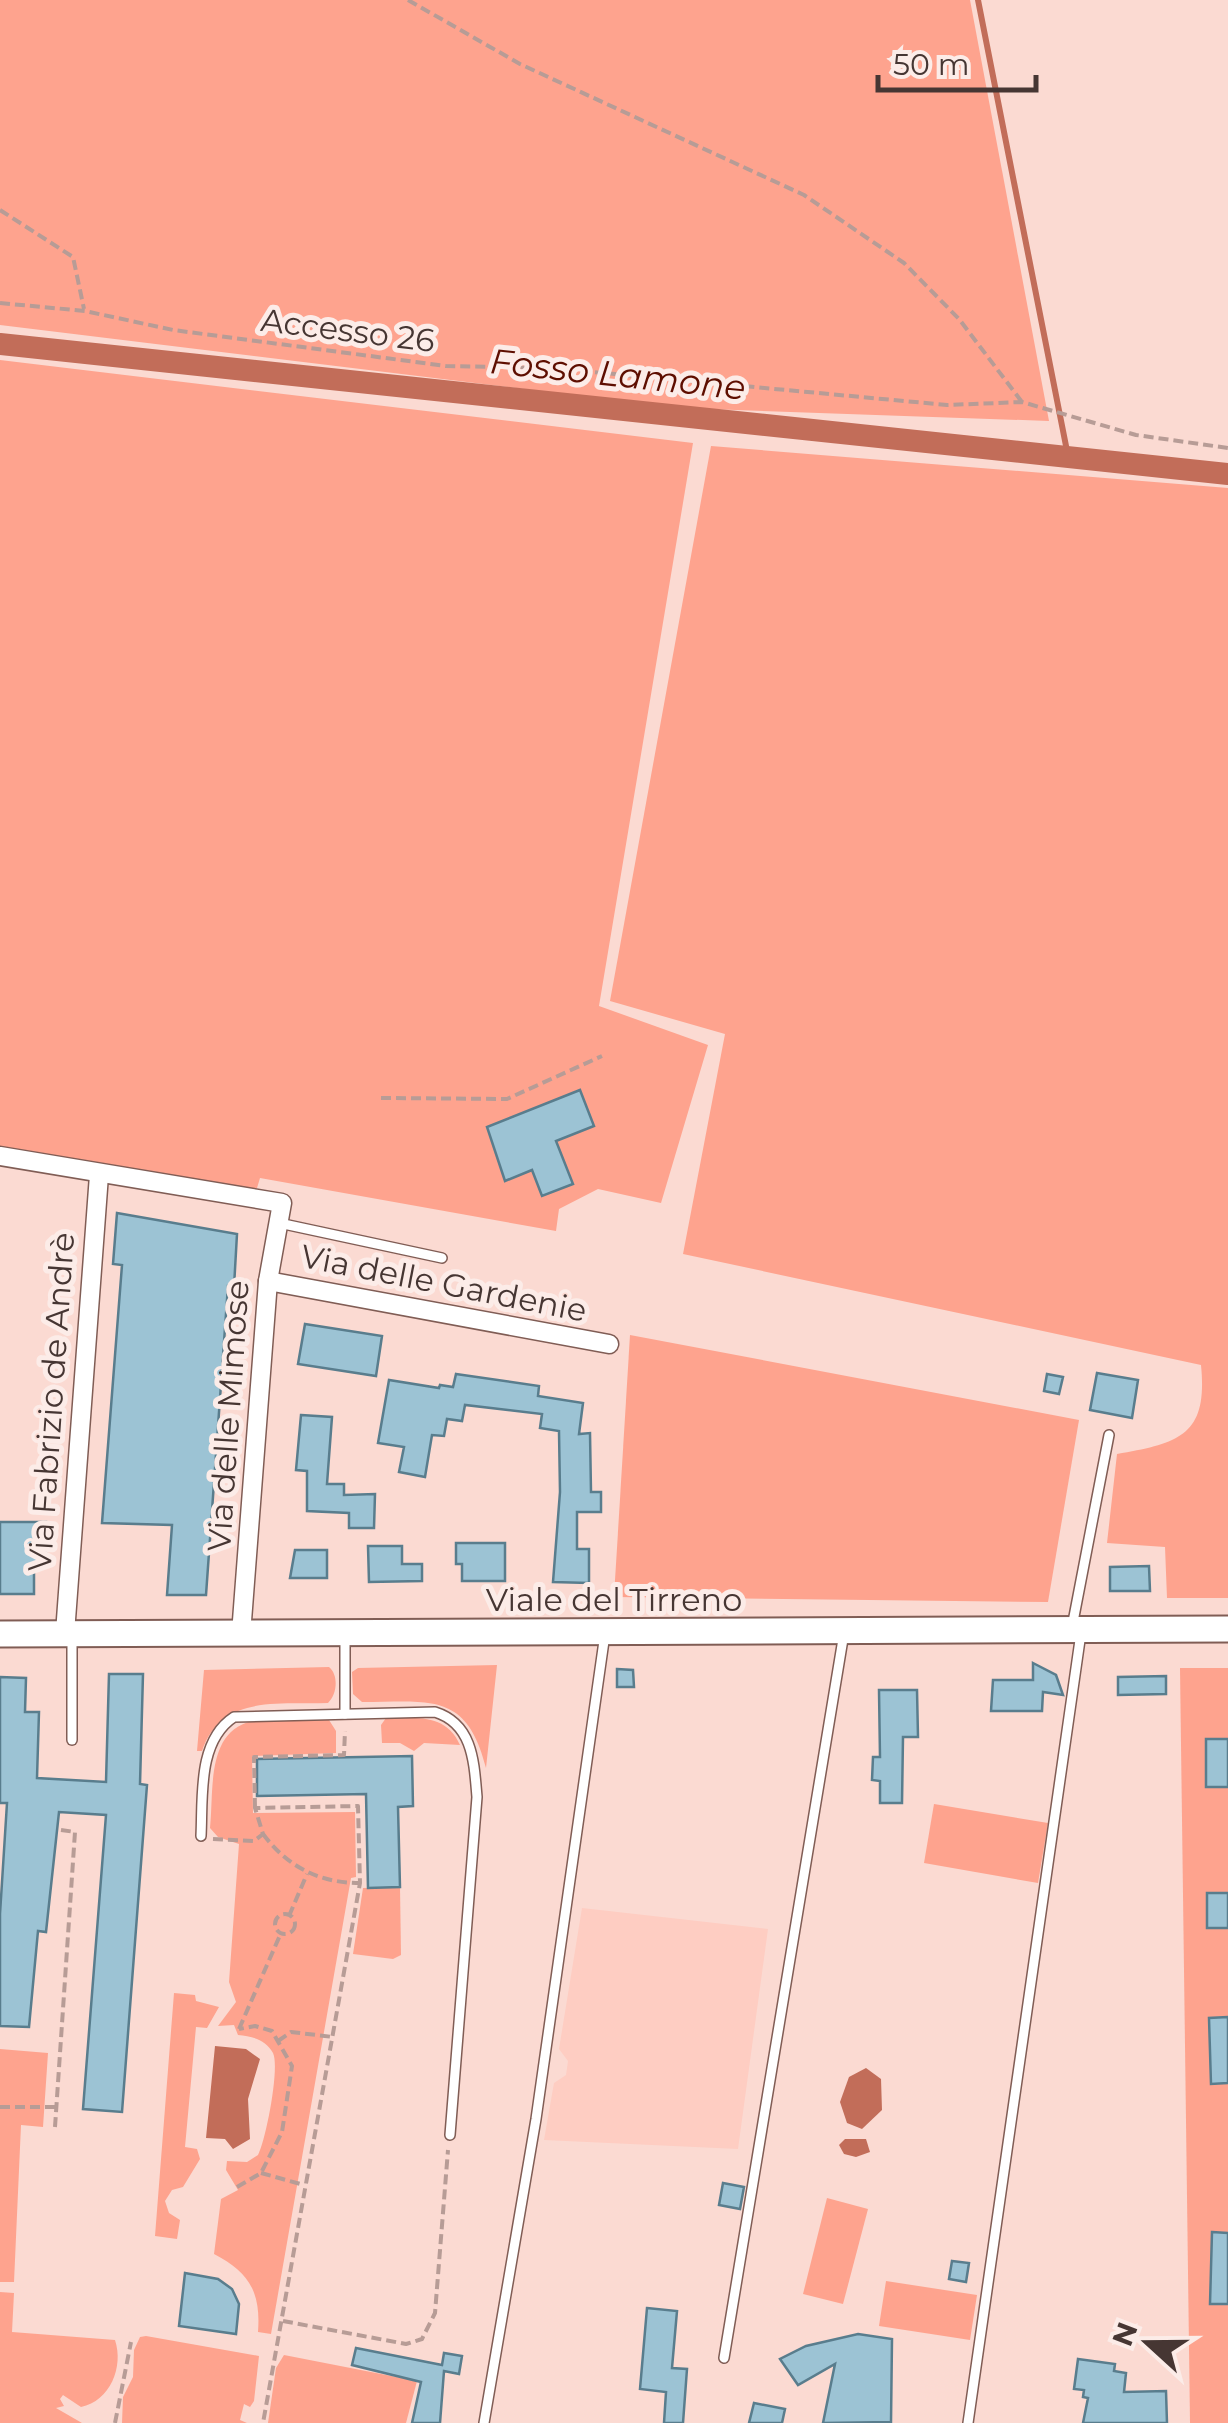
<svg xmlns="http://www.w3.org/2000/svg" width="1228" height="2423" viewBox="0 0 1228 2423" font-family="Montserrat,sans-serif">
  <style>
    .built { fill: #fecdc2 }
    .green { fill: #fea38e }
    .water { fill: #c26d59 }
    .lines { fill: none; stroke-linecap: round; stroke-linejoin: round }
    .stream { stroke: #c26d59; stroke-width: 6 }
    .canal { stroke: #c26d59; stroke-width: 22 }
    .building { fill: #9cc3d4; stroke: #597d8d; stroke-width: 2.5 }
    .lane-casing { stroke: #805d55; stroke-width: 12 }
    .street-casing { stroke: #805d55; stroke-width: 21 }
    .secondary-casing { stroke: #805d55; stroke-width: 29 }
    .path { stroke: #b79c96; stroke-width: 4; stroke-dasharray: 10 5; stroke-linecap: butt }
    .lane { stroke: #fff; stroke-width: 9 }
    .street { stroke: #fff; stroke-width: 18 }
    .secondary { stroke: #fff; stroke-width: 25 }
    .labels { text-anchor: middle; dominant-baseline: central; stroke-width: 10; stroke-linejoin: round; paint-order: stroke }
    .street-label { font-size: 32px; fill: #463633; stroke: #fcece8 }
    .water-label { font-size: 35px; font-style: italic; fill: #5e0e00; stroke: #fcece8 }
  </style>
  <rect width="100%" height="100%" fill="#fbdad2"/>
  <path class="built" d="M582,1908l186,21 -30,220 -194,-9 10,-57 12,-8 2,-14 -9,-12z"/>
  <g class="green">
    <path d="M0,0h970l79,421 -369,-13 -680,-83z"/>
    <path d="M0,360l693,83 -94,563 109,39 -47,158 -63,-14 -39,20 -3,22 -296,-53 -3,10 -8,4 -249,-45z"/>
    <path d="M711,446l517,42v1110h-61l-2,-51 -58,-4 10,-89c63,-11 91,-19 84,-89l-518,-111 42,-220 -115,-33z"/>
    <path d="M630,1335l449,85 -31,182 -434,-5z"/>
    <path d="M497,1665l-11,103c-19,-77 -57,-66 -124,-66l-9,-8 -1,-22 6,-4z"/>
    <path d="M329,1667c10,8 8,28 -1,36 -50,2 -107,-9 -126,48h-5l7,-81z"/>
    <path d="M1180,1668h48v755h-38z"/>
    <path d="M386,1718c30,0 60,-5 74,27l-36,-2 -10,8 -14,-8h-18l-1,-18z"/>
    <path d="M252,1721l77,-1 7,11v22l-84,3 1,57 102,-1 1,65 -5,1 -80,456 -13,-2c3,-40 -9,-60 -44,-78l7,-55 17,-9 -12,-20 1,-9 20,1 11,-7c8,-15 22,-88 15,-102 -7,-13 -21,-17 -35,-18l-4,-10 -16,1 18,-24 -7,-20 10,-138 -21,-7 -8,-9c4,-39 -4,-96 42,-107z"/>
    <path d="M934,1804l114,19 -10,60 -114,-20z"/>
    <path d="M400,1887l1,68 -8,4 -40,-5 10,-66z"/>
    <path d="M174,1993l21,2 1,6 23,6 -12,21 -11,-1 -11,120 12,2 3,10 -17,28 -11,3 -7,11 4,12 11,7 -3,19 -22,-3z"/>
    <path d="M0,2049l48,4 -5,74 -22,-2 -7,157h-14z"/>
    <path d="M827,2198l41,11 -25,95 -40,-10z"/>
    <path d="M886,2281l91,14 -7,45 -91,-14z"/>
    <path d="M0,2292l14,1 -2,39 103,8c9,27 -5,61 -34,67l-18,-12 -3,4 4,7 -8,2 26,15h-82z"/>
    <path d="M146,2336l113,20 -5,45 -4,6 -6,-3 -4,16 7,3h-125l1,-26 10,-20 1,-27 6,-13z"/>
    <path d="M284,2355l133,26 -11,42h-138l8,-55z"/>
  </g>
  <g class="water">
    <path d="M215,2046l31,3 14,10 -12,40 2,40 -17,10 -8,-10 -19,-1z"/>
    <path d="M866,2068l15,11 1,31 -20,19 -15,-6 -7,-21 9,-25z"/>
    <path d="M845,2139h21l4,13 -14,5 -12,-3 -5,-9z"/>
  </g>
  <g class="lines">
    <path class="stream" d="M978,0l90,456"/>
    <path class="canal" d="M0,344l1228,130"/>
  </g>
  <g class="building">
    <path d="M580,1090l14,36 -38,15 17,43 -31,12 -10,-26 -27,11 -18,-54z"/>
    <path d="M117,1213l120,21 -3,53 -6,-1 -22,309h-39l5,-70 -70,-2 20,-258 -9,-1z"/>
    <path d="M305,1324l77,12 -6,40 -78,-12z"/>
    <path d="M1097,1373l41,7 -6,38 -42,-8z"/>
    <path d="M456,1374l83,12 -1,10 45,7 -4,31 11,-1 1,59h10v20h-24v37h12v34l-36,-1 7,-90 -1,-61 -19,-3 2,-14 -77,-9 -3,16 -15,-2 -3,17 -12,-1 -7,42 -26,-5 5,-25 -26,-4 11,-63 50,8 1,-3 13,2z"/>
    <path d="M1047,1374l16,3 -4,17 -15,-3z"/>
    <path d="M301,1415l31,2 -5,67h17v11l31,-1 -1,34h-25v-15l-42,-2v-40l-11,-1z"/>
    <path d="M0,1522h46v45h-12v27h-34z"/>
    <path d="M456,1543h49v38h-43v-17h-6z"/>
    <path d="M368,1546h34v18h20v17l-53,1z"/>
    <path d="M295,1550h32v28h-37z"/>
    <path d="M1149,1566l1,25h-40v-24z"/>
    <path d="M1033,1663l23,12 7,20 -20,-3 -1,19h-51l2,-31h40z"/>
    <path d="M617,1669l16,1 1,17h-17z"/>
    <path d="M109,1674h34l-3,110 7,1 -25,327 -39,-3 23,-294 -47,-3 -13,120 -8,-1 -9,96 -29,-1v-112l7,-111h-7v-126l26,1 -1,34h14l-2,66 69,4z"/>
    <path d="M1166,1676v18l-48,1v-18z"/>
    <path d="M879,1690h38l1,47h-15l-1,66h-22v-22l-8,-1 1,-23h7z"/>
    <rect x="1206" y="1739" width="22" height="48"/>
    <path d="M412,1756l1,50 -15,1 2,80 -32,1 -2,-94 -109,2v-37z"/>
    <rect x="1207" y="1893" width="21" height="35"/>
    <path d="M1228,2017v66l-17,1 -2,-66z"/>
    <path d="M723,2183l21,4 -4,22 -21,-4z"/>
    <path d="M1212,2232l16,1v71h-18z"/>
    <path d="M952,2261l17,2 -3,19 -17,-3z"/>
    <path d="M185,2273l33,6 14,10 7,15 -3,30 -57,-8z"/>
    <path d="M647,2308l30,3 -5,57 15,1 -4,54h-19l2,-31 -26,-3z"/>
    <path d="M858,2334l34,5 -1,83 -68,1 12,-59 -37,21 -18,-26 26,-13z"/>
    <path d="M356,2348l86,17 2,-12 18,3 -3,18 -15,-3 -4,52h-28l9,-41 -69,-17z"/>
    <path d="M1078,2359l37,5 -1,7 12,2 -2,19 42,-1 1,32h-84l5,-25 -5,-1 1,-7 -10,-1z"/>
    <path d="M754,2403l31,6 -3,14h-33z"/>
  </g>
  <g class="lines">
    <defs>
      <g id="lane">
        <path d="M279,1223l163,35"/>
        <path d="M1072,1627l37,-192"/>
        <path d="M345,1636v78"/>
        <path d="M72,1740v-102"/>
        <path d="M201,1836c2,-38 -4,-95 33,-119l201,-5c38,12 39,50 42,85l-27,338"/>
        <path d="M724,2358l120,-725"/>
        <path d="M484,2423l52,-304 69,-485"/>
        <path d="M968,2423l113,-790"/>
      </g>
      <g id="street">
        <path d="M0,1156l282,47 -14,78 -27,353"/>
        <path d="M268,1281l341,63"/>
        <path d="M65,1633l34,-458"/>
      </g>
      <path id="secondary" d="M0,1634l1228,-5"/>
    </defs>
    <use href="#lane" class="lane-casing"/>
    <use href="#street" class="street-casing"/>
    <use href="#secondary" class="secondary-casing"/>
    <g class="path">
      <path d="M408,0l112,64 284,131 100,68 55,56 63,83"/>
      <path d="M0,210l73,47 11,52"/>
      <path d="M0,303l85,8 88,19 273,36 104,2 397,37 75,-3 114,33 92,13"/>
      <path d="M381,1098l126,1 95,-43"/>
      <path d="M255,1808l-1,-51 90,-2 1,-24"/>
      <path d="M263,1834c25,33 56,49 97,49"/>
      <path d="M213,1839l41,2 9,-7 -8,-26 103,-2 2,77 -97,540"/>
      <circle cx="285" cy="1924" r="10"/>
      <path d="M289,1916l18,-42"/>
      <path d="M239,2029l42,-96"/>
      <path d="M278,2041l13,-9 42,5"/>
      <path d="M0,2107h55"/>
      <path d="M55,2127l20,-295 -14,-2"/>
      <path d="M261,2173l43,12"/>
      <path d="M237,2187l24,-14 21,-41 10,-66 -20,-35 -17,-5 -16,3"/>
      <path d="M283,2321l123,23 16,-5 13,-26 13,-163"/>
      <path d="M115,2423l16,-81"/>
    </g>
    <use href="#lane" class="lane"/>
    <use href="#street" class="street"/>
    <use href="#secondary" class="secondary"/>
  </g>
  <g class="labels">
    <g class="street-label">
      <text transform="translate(348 330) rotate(7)">Accesso 26</text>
      <text transform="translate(444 1283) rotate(11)">Via delle Gardenie</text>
      <text transform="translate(51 1402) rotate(-86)">Via Fabrizio de Andrè</text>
      <text transform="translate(228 1416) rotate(-86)">Via delle Mimose</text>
      <text x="614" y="1599">Viale del Tirreno</text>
    </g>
    <g class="water-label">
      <text transform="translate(618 374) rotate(6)">Fosso Lamone</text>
    </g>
  </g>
  <g transform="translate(1148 2343) rotate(291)" stroke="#fcece8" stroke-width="8" paint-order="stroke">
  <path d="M0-8L18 38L0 25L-18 38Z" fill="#463633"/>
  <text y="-15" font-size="28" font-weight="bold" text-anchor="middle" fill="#463633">N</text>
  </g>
  <path d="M878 75v15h158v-15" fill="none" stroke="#463633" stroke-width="5"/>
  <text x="893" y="75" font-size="30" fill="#463633" stroke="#fcece8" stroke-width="8" paint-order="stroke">50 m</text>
</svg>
